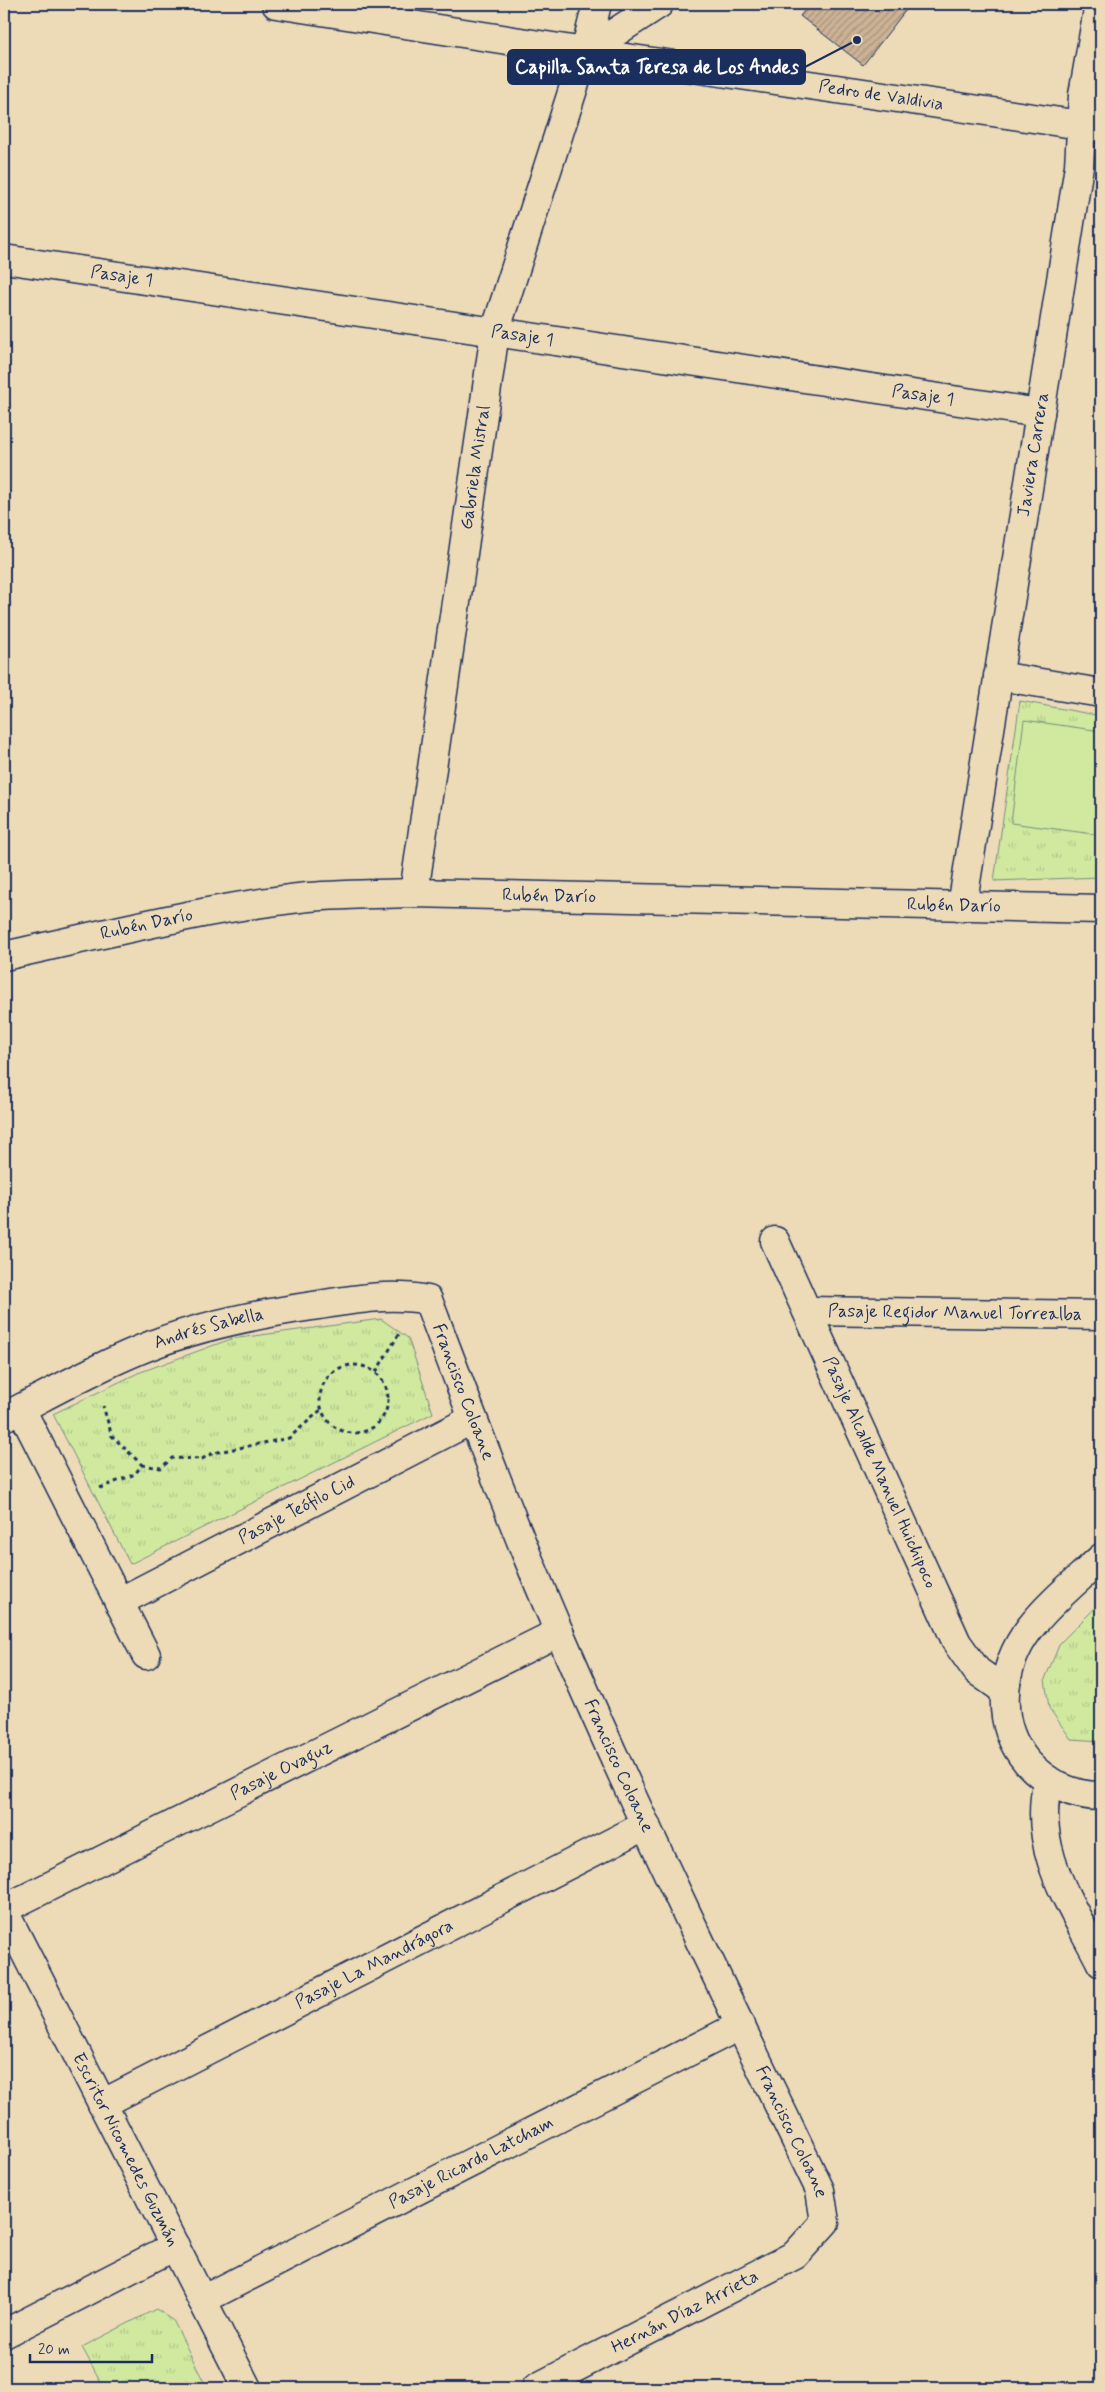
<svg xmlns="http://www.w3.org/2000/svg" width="1105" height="2392" viewBox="0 0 1105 2392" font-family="Mynerve,sans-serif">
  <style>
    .grass { fill: url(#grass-tufts); stroke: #768c7e }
    .pitch { fill: #d0e99f; stroke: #768c7e }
    .building { fill: url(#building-hatch); stroke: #1b2f5e }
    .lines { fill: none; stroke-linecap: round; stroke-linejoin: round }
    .street-casing { stroke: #1b2f5e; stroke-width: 31 }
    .path { stroke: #1b2f5e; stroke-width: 3; stroke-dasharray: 4 4; stroke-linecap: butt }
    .street { stroke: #eddbb8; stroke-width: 28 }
    .labels { text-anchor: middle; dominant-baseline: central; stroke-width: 4; stroke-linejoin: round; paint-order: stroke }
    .street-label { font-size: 18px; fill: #1b2f5e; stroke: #eddbb8 }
    .leader { fill: none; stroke: #1b2f5e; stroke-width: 2 }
    .callout-dot { fill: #1b2f5e; stroke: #eddbb8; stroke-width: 2 }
    .callout { fill: #1b2f5e; stroke: #1b2f5e; stroke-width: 2 }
    .callout-label { font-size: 19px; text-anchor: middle; font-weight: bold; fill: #fff }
  </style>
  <defs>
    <pattern id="grass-tufts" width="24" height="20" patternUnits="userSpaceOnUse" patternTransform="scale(1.25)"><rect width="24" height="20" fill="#d0e99f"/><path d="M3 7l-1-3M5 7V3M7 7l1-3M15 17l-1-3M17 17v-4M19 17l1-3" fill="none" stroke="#b2c88b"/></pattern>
    <pattern id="building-hatch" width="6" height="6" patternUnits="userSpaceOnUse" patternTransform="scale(1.25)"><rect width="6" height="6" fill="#cdb395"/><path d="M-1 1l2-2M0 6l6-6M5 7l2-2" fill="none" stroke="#a6927d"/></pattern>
  </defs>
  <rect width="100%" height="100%" fill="#eddbb8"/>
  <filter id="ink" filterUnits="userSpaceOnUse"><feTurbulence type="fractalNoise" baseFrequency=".02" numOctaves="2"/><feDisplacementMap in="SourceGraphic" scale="10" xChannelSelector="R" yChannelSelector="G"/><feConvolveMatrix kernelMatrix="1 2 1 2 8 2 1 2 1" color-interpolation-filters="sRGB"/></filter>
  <g filter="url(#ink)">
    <g class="grass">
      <path d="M1020,701l81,15v161l-107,4z"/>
      <path d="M381,1319l27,19 25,75 -303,151 -77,-150 85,-41 93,-34z"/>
      <path d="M1101,1602v139l-30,-2 -22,-31 -4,-29 15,-36z"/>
      <path d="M156,2309l17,11 34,68h-103l-22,-41z"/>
    </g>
    <path class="pitch" d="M1024,720l77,11v104l-90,-12z"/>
    <path class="building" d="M810,4h97l2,2 -46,59 -63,-49z"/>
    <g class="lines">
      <defs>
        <g id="street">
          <path id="s1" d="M276,4l309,48 516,76"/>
          <path d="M585,52l74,-48"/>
          <path id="s2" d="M4,259l1036,154"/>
          <path d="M998,676l103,17"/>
          <path id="s3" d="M414,893l81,-561 90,-280 12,-48"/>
          <path id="s4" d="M962,907l117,-741 4,-71 16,-91"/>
          <path id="s5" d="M4,956c101,-22 202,-48 304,-59 35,-3 71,-3 106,-4l687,16"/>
          <path id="s6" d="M775,1241l182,402 20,28 27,19"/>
          <path id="s7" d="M807,1311l294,4"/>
          <path d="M21,1409l125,246"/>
          <path id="s8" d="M4,1417c49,-25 98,-53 150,-73 52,-20 110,-31 165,-39 37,-6 72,-12 109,-5 42,111 84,223 131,332 81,188 171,373 261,558l5,32 -30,33 -259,133"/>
          <path d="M1101,1558c-23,22 -51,44 -71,70 -30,39 -36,95 -3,134 19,21 45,34 74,34"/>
          <path id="s9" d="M119,1602l354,-183"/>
          <path d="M1048,1780c-17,71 23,123 53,183"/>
          <path id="s10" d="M4,1909l555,-277"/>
          <path id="s11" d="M4,1911l243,477"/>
          <path id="s12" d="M102,2104l544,-279"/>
          <path id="s13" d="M202,2300l539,-275"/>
          <path d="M4,2334l171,-88"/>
        </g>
      </defs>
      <use href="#street" class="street-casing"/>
      <g class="path">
        <circle cx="354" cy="1399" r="34"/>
        <path d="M376,1372l23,-38"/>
        <path d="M142,1465l19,3 11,-10 30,1 11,-6 76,-15 33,-29"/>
        <path d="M100,1488l35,-14 7,-9 -30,-29 -9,-30"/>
      </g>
      <use href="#street" class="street"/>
    </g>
  </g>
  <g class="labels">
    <g class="street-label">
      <text stroke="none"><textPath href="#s1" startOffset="612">Pedro de Valdivia</textPath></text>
      <text stroke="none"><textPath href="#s2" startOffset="119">Pasaje 1</textPath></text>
      <text stroke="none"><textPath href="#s2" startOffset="524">Pasaje 1</textPath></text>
      <text stroke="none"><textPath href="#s2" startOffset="929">Pasaje 1</textPath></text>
      <text stroke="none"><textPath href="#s4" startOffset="458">Javiera Carrera</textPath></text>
      <text stroke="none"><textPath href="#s3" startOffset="430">Gabriela Mistral</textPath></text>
      <text stroke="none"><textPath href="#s5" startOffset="551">Rubén Darío</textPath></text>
      <text stroke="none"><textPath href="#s5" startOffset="956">Rubén Darío</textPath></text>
      <text stroke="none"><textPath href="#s5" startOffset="146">Rubén Darío</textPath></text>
      <text stroke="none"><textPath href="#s7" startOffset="148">Pasaje Regidor Manuel Torrealba</textPath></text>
      <text stroke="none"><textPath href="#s8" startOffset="224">Andrés Sabella</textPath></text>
      <text stroke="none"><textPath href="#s8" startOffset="545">Francisco Coloane</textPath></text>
      <text stroke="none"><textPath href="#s6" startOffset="254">Pasaje Alcalde Manuel Huichipoco</textPath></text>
      <text stroke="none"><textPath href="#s9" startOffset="200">Pasaje Teófilo Cid</textPath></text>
      <text stroke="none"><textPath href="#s8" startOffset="950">Francisco Coloane</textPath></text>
      <text stroke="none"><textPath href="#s10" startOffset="310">Pasaje Ovaguz</textPath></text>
      <text stroke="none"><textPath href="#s12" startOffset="306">Pasaje La Mandrágora</textPath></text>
      <text stroke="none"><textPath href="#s8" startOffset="1355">Francisco Coloane</textPath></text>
      <text stroke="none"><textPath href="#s11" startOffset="268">Escritor Nicomedes Guzmán</textPath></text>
      <text stroke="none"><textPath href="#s13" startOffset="302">Pasaje Ricardo Latcham</textPath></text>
      <text transform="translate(685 2312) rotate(-27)">Hernán Díaz Arrieta</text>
    </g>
  </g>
  <path class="leader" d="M857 40L805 67"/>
  <circle class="callout-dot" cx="857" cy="40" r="5"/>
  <rect class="callout" x="508" y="50" width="297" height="34" rx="5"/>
  <g class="callout-label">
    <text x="657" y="73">Capilla Santa Teresa de Los Andes</text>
  </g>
  <rect width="1105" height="2392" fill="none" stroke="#eddbb8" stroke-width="20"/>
  <rect x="10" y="10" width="1085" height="2372" fill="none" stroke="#1b2f5e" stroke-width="2" filter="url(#ink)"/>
  <path d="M30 2354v8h122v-8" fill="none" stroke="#1b2f5e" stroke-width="2.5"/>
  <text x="38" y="2354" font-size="15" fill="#1b2f5e" stroke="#eddbb8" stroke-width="4" paint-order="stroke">20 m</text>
</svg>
